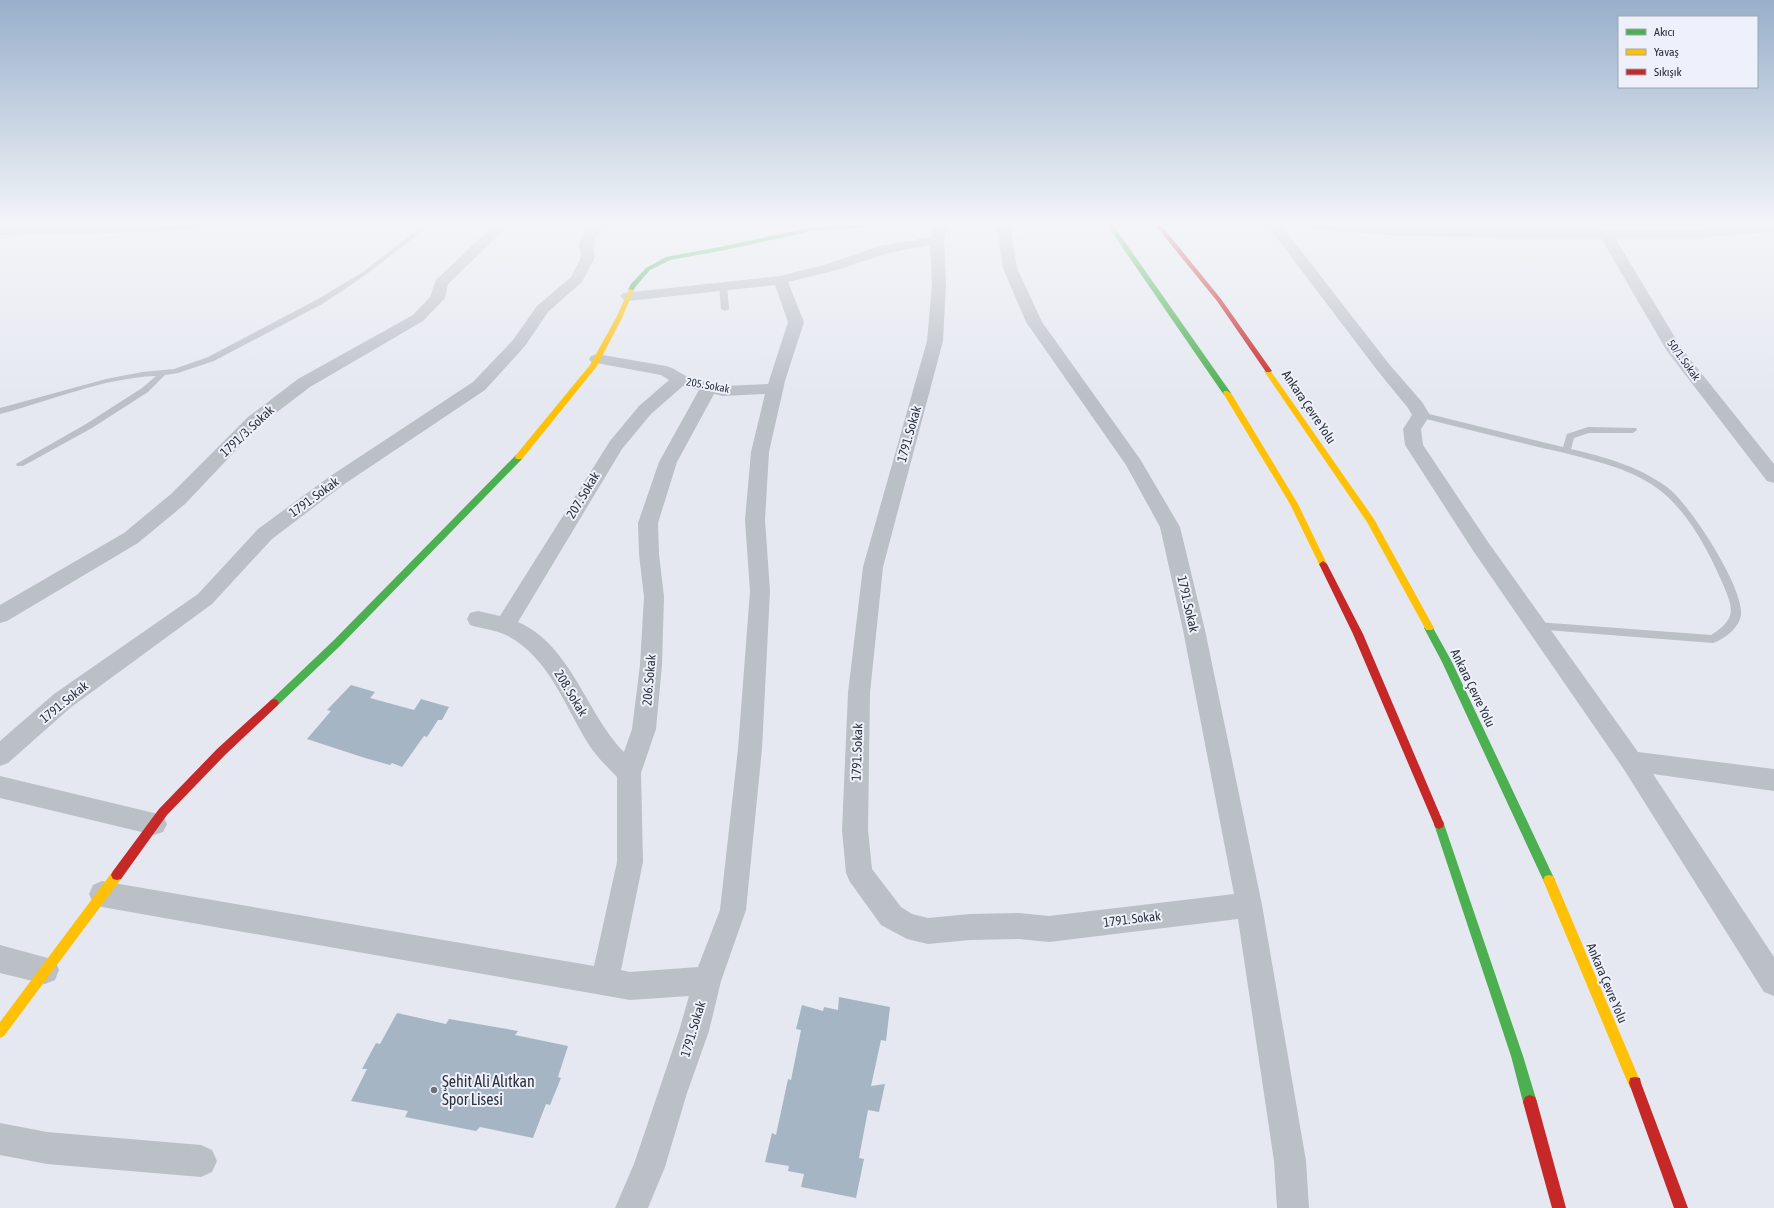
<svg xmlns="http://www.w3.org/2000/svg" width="1774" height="1208" viewBox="0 0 1774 1208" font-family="'Asap Condensed',sans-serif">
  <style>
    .building { fill: #a6b5c4 }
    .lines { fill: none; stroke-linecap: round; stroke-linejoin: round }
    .lane { fill: #bbbfc6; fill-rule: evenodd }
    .street { fill: #bbbfc6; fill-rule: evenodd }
    .fast { fill: #4caf50; fill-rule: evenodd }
    .slow { fill: #ffc107; fill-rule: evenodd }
    .jam { fill: #c62828; fill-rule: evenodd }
    .poi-dot { fill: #6c727a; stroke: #eef1fb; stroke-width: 1.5 }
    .labels { text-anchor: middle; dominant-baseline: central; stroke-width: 4; stroke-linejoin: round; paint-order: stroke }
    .far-street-label { font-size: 11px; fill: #2b323b; stroke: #eef1fb }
    .street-label { font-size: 13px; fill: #2b323b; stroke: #eef1fb }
    .near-poi-label { font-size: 16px; fill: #2b323b; stroke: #eef1fb; text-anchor: start }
  </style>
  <rect width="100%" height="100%" fill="#e5e8f0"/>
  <g class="building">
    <path d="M351,685l24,7 -5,6 44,12 7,-11 28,8 -7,13h-4l-11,17 -3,-1 -22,31 -10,-4 -2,2 -25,-7 -58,-19 24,-28 -4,-1z"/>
    <path d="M839,997l51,10 -4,34 -5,-1 -10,46 14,-2 -6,28 -11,-2 -9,48 5,1 -8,39 -55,-11 3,-13 -16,-3 1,-5 -24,-4 7,-29 4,2 12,-56 3,1 10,-50 -5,-1 6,-24 21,6 1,-4 14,3z"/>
    <path d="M397,1013l49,11 3,-5 69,12 -3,4 53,11 -10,31 3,1 -11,27 -4,-1 -13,34 -53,-11 -4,4 -71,-14 3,-6 -57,-10 16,-32h-5l14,-26 4,1z"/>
  </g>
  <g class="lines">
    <g class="lane">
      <path d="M21,225h9l13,5 -3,2z"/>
      <path d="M423,225h7l-63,49 -43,29 -110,58 -36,12 -13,2 -17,17 -56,36 -69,38h-6l-1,-2 70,-40 56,-36 14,-12c-54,2 -105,25 -156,38v-6l106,-29 36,-7 32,-3 34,-12 110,-58 45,-27z"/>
      <path d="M723,283l4,2 2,24 -4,2 -4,-2 -2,-24z"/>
      <path d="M1421,412l142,35 4,-13 21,-7 48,1 1,2 -4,3h-44l-15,5 -3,11c34,8 67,17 96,38 22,16 76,99 74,127 -1,13 -16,25 -28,29l-180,-14 -1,-3 1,-3 4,-1 174,13c27,-17 22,-27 11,-53 -14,-32 -33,-68 -60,-90 -28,-23 -64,-30 -97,-39 -49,-11 -98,-24 -147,-36v-4z"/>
    </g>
    <g class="street">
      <path d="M124,225h75l-2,3 -5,1 -71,4 -121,2v-8z"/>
      <path d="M494,225h15l-61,59 -3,14 -22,23 -113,66 -50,38 -75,79 -47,39 -131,78 -7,2v-18l124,-72 47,-39 77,-77 50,-38 115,-64 17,-18 6,-17z"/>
      <path d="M592,225h16l-10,8 -5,11 2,13 -13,25 -34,30 -23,34 -40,44 -142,95 -71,54 -60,65 -142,104 -62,55 -8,3v-25l54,-47 144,-100 60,-65 71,-52 144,-95 40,-42 24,-34 34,-29 10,-20 -2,-13 6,-13z"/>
      <path d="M935,225h14l-5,15 2,45 -3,56 -60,226 -13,126 -2,137 4,39 29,38 11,7 16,4 42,-4 49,-1 30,3 185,-22 -51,-264 -23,-103 -34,-62 -100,-143 -23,-54 -7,-43h14l7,43 25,54 98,137 40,68 25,103 57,275 44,256 3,47h-32l-3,-47 -36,-242 -189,23 -30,-3 -49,1 -42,4 -21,-5 -26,-14 -31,-43 -4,-9 -4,-43 6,-137 15,-126 64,-226 5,-56 -2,-40 -42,8 -51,17 -49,12 16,40 -19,59 -16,71 -4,68 5,71 -8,158 -16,161 -25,71 -12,50 -22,62 -22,74 -17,41h-33l19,-44 45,-133 10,-35 -59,4 -528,-93 -9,-4 -4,-9 4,-9 9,-4 492,85 23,-104v-85c-10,-10 -20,-20 -28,-32 -24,-38 -39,-86 -81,-109 -11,-6 -25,-7 -38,-11l-3,-6 3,-6 8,-2 22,5 110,-175 29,-35 30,-26 -8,-5 -70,-13 -2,-3 2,-3 6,-2 69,12 6,2 14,8 37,10 45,-2 20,-62 -13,-37 -147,16 -5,-2 -3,-3 3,-3 157,-17 47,-12 53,-18 51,-9zM683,386l16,4 -40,72 -21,61 1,31 5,43 -4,68 -8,64 -8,23c-39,-40 -52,-106 -106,-130l104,-173 29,-35zM714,394l9,2 42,-2 -14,58 -6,68 5,71 -12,158 -18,161 -22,57 -68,5 -9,-2 22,-108 -2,-89 15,-44 6,-64 2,-68 -5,-43 -1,-31 19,-61z"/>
      <path d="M1267,225h14l108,139 33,38 8,13 -9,14 2,16 65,97 150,210 136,17v22l-121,-17 121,183v39l-10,-4 -141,-224 -149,-216 -69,-107 -2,-16 9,-14 -4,-7 -31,-38z"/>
      <path d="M1306,225h54l40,3 291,2 83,-5v7l-83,6h-76l67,111 92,115v19l-7,-2 -100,-130 -66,-113 -201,-2 -87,-7 -5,-1z"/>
      <path d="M0,776l154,37 9,3 4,8 -4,8 -9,3 -154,-37z"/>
      <path d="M0,945l55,15 4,10 -4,10 -10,4 -45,-11z"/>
      <path d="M0,1123l47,9 154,13 11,5 5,11 -5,11 -11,5 -154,-13 -47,-9z"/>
    </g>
    <g class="fast">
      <path d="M845,225h22l-3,2 -52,4 -87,19 -55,10 -20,10 -14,16 -3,5 -5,-1 3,-6 15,-16 20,-11 59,-11 87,-19z"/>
      <path d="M1107,225h6l118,168 -1,2h-6z"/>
      <path d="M519,454l4,3 -1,2 -182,187 -63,60 -3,1 -3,-1 -2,-3 2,-3 63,-60 182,-185z"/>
      <path d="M1429,625l3,1 20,36 101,214 2,4 -2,4 -4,1 -4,-1 -103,-222 -18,-34 2,-2z"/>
      <path d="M1439,819l4,2 1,3 79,232 14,46 -2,5 -5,2 -5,-2 -2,-5 -12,-46 -77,-232 1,-3z"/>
    </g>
    <g class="slow">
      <path d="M629,289l5,1 -12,28 -25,48 -75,93h-6l-1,-2 1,-2 74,-90 26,-47z"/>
      <path d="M1268,369l2,1 104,149 60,109 -2,2h-6l-59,-108 -103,-151z"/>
      <path d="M1224,391h3l4,2 67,111 29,60 -1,2h-6l-30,-62 -67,-111z"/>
      <path d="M117,870l4,1 2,4 -2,4 -117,157 -4,2v-16l113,-151z"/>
      <path d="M1549,875l4,1 2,4 86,203 -1,5 -5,1 -5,-1 -87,-208 2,-4z"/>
    </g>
    <g class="jam">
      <path d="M1155,225h6l60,74 51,72 -2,1h-4l-49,-71z"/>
      <path d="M1323,561l4,3 36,70 81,190 -1,3 -4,2 -4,-2 -1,-3 -81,-190 -34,-70z"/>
      <path d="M274,699l3,1 2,3 -2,3 -52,49 -58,60 -46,64 -4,1 -4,-1 -2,-4 2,-4 46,-62 58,-60 54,-49z"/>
      <path d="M1635,1077l5,1 1,5 47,125h-14l-45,-125 1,-5z"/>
      <path d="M1530,1095l5,2 2,5 29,106h-14l-29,-106 2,-5z"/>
    </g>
  </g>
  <linearGradient id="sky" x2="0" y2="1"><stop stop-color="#98afcb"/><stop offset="0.57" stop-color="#f3f5f8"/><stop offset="1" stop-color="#f3f5f8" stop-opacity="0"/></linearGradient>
  <rect width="1774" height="394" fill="url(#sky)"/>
  <circle class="poi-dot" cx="434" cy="1090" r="4"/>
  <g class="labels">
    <g class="far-street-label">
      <text transform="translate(1684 360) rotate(54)">50/1. Sokak</text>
      <text transform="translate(708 385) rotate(10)">205. Sokak</text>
    </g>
    <g class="street-label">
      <text transform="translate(1309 407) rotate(56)">Ankara Çevre Yolu</text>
      <text transform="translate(247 431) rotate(-43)">1791/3. Sokak</text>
      <text transform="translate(909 434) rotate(-74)">1791. Sokak</text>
      <text transform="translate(583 495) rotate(-59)">207. Sokak</text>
      <text transform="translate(314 497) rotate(-36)">1791. Sokak</text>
      <text transform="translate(1188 604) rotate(77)">1791. Sokak</text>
      <text transform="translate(649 680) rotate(-85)">206. Sokak</text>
      <text transform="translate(1473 688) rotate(64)">Ankara Çevre Yolu</text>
      <text transform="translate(571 693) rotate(59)">208. Sokak</text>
      <text transform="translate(64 702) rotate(-39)">1791. Sokak</text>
      <text transform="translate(857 752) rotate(-88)">1791. Sokak</text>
      <text transform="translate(1132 919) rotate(-7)">1791. Sokak</text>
      <text transform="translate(1607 983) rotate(67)">Ankara Çevre Yolu</text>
      <text transform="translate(693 1029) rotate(-73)">1791. Sokak</text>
    </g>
    <g class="near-poi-label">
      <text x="442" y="1081">Şehit Ali Alıtkan<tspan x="442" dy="18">Spor Lisesi</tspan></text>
    </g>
  </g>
  <rect x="1618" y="16" width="140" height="72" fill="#eef1fb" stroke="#a0a5ae"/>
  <rect x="1626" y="29" width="20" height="6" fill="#4caf50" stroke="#a0a5ae"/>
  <text x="1654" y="36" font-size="12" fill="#2b323b">Akıcı</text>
  <rect x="1626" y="49" width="20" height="6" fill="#ffc107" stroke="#a0a5ae"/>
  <text x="1654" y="56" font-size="12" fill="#2b323b">Yavaş</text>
  <rect x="1626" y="69" width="20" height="6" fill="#c62828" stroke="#a0a5ae"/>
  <text x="1654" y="76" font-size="12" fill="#2b323b">Sıkışık</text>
</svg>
